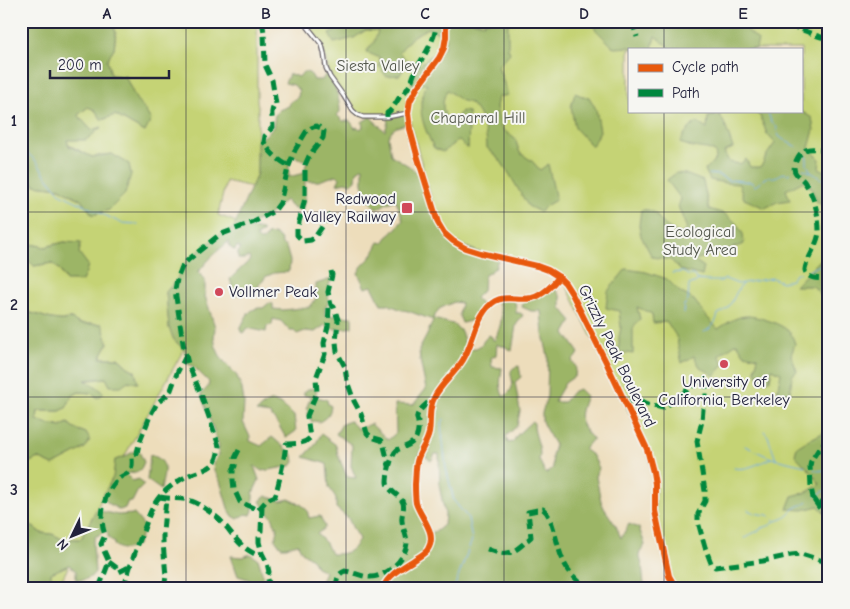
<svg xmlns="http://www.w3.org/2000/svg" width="850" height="609" viewBox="0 0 850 609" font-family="'Comic Neue',sans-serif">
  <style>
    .green { fill: #c5d374; stroke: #747a58; fill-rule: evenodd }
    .forest { fill: #9cb566; stroke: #5f6c50; fill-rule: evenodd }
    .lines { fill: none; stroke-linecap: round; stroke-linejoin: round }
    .stream { stroke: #72aee4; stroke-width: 1 }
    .street-casing { stroke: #696368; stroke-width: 5.5 }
    .secondary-casing { stroke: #696368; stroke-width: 7 }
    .street { stroke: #fff; stroke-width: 3 }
    .secondary { stroke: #fde4d1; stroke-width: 4.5 }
    .quiet { stroke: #00873e; stroke-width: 5; stroke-dasharray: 10 5; stroke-linecap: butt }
    .cycleway-casing { stroke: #f6f6f2; stroke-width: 9 }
    .cycleway { stroke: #e8590c; stroke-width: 6 }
    .grid { fill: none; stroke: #22223b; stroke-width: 1; stroke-opacity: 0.55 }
    .poi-dot { fill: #d1495b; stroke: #f6f6f2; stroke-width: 2 }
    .labels { text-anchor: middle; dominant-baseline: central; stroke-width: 4; stroke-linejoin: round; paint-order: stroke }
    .park-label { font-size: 16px; fill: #53574c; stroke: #f6f6f2 }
    .poi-label { font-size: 16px; fill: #22223b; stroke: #f6f6f2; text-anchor: end }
    .street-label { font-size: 16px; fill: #22223b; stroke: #f6f6f2 }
    .neatline { fill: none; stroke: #22223b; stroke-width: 2 }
    .grid-label { font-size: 16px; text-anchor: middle; font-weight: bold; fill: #22223b }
  </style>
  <rect width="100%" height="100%" fill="#f6f6f2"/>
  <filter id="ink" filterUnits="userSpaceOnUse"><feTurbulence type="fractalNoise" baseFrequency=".02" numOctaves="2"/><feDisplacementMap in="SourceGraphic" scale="10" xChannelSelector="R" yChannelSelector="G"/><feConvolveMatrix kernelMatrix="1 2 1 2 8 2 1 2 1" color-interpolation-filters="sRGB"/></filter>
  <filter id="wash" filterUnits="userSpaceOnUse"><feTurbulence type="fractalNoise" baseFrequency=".0096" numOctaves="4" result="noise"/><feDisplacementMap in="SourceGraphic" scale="20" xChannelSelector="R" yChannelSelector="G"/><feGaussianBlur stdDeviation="1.12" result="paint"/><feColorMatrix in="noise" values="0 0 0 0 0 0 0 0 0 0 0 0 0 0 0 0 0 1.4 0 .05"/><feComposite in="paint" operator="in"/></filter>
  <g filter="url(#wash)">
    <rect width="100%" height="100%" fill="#edddbb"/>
    <g class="green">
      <path d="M111,21h146v79l1,9 -1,65 -5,13 -26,-6 -8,34 18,7 -3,7 -14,6 -31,25 -11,19 -11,13 3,36 5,12 10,9 -60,108 -9,3 -1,17 -14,25 -19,37h-19l-10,-5 -11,-1 -20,-15v-56l3,2 14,-6 15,7 32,-17 1,-15 -11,-4 -7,-6c-11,6 -20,1 -31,-3l1,-9h22l6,-3 6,-12 7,-4 12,1 6,-6 -13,-6 22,-3 31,5 -2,-12 -7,-4 -10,-9h-18l8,-15 -6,-19h-22l-9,-5c-4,0 -8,2 -12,1 -15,-1 -22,-8 -38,-8v-57h3l10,11 18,-3 7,6 7,12 15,-37 -17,-2 -19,5 -19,-4 -5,-10v-50l8,-7 6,9 25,3 21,12 12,15 19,-61 -20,3 -23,-12 -3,-6 34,-11 -9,2 -14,-15 11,-8 7,3 7,10 13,-5 30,17 -1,-23 -8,-9 -11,-23 -14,-1 -4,-16 7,-12 2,-16z"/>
      <path d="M303,21h526v567h-153l-6,-13 -15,-64v-27l-8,-35 -82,-166 -17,-13 -67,-17 -28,-12 -15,-18 -30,-109 -38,3 -12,-2 -28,-38 -8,-32zM629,49h172v62h-172z"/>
      <path d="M69,565l-11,23h-32l24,-15z"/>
    </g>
    <g class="forest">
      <path d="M21,21h90l5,11 -2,16 -7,12 4,15 14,1 11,23 8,10 7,11 -6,12 -30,-17 -13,5 -7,-10 -7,-3 -10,8 13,15 11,-3 -16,13h-19l2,6 23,11 20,-3 17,10 2,10 -6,20 -16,16 -16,5 -12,-15 -21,-12 -25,-3 -6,-8 -8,6z"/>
      <path d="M348,21h125l11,3 1,-3h23v27l2,5 -12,13 10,29 -10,2 -2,10 5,21 14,11 5,14 12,8 8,9 8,-6 8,36 -9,5 -7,7 -12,-6 -18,-31 -10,-15 -13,-12c0,-15 -5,-34 -16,-44 -3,-3 -7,-2 -11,-4 -4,-3 -8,-7 -13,-10 -6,12 -5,20 1,32l8,-2 5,-9 7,1 1,12 -1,25 -10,-9 -15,12 -9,-4c-11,-22 -19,-41 -7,-64h-16c6,-22 15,-25 33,-36l2,-11 -18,-9 -15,8 -14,16 9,9 -8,14 -14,1 -7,-10 1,-8 -14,-6 8,-10 4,-11 -12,-1 -12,8 -20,5 -5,-9 19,-8z"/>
      <path d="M594,21h147l5,8 12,11 -2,9h-89l1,-3 -13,-10 -3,13h-17l-4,-2 -17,1 -19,-19z"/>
      <path d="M303,72c7,0 8,2 11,8h8l5,-8c8,12 13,26 13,40l-3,3 6,6h7l5,7 3,-1 2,2 3,-2 -1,-5 8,-5 15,14 3,-9 -1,-5 21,-4 1,9c-9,6 -15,2 -21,15l3,18 21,13 13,14 8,30 11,21 21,15 34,9 -4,11 -11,8 -1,14 -8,8 5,5 3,10 -9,7 -12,3 -3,-8 2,-12 -7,-1 -15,7 -6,10 20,5 8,7 3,10 4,8c16,-1 11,-5 21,-14l3,2 1,3h2c6,-16 10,-24 1,-40h18l2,6v7h4l3,2 -7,10 -4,26 -8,-5h-4l-3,-2 -1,11 -5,3 1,9 10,1c-1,9 -4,20 2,29 3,-3 7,-6 8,-10 3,-8 -8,-18 7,-21l2,11 -6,5 5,29 -3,15 -11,10 2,7 5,-1 4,-7 15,-14 2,2c-1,12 9,25 5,37l7,14 7,-6 -1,-12 3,-11 -11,-19 -2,-5v-8l5,-17 1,-40 -5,-22 -2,-23h-10l-9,-4 3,-9h8l17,-11 5,1 6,9v11l11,13 -7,12 14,20 -7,8 4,6 -1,9 -10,7 -11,19h10l8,-10 7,-3 7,7c-8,20 -9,27 7,43l-9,10 9,7 6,12 -3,9 5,24 3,7 12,18 5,12 8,-14 10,4 6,17 -6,9 3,11 2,20 -9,3h-305l-9,-6 4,-11 -9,-4 -3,-7 -11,-8 -4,-8 -12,3h-5l-6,-8 3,-8 -6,-14 -7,-7 -5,-9 6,-5 15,5 8,-2 13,6 5,5 2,8 11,-2 5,11 -8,7 9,9 5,11c15,0 21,-1 28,-15l-5,-8 -6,-13 -12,-10v-10l-7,-11 -2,-23 -23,-7 11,-12 6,-11 15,11 2,10 9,22 9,1 -5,-12 1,-21 -16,-11 6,-10 8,-3 8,8 13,-5 17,16 8,-7 -1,-29 18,1 13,-16 -6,-29 -1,-10 8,-15 6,-15 -25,-9 -6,-1 -15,-6h-6l-9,-18 -7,2 -7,-15 4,-7 9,-9 8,-15 4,1 4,-6 5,-4 11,-13 -7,-20 -9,3 -10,6 -12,-12 -2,-14v-16l-6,4 -1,9 -5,4 -6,-2 -8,2 3,-6 -3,-3 -18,6h-14v17l-3,13 -12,-5 -4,-6c-6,3 -7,7 -12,11 -8,7 -18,7 -24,17l12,2v3l-5,2v3l3,2h4l3,-5 7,-1 7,6 1,5 4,2 4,14 -1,10 -2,1 -13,1 -9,4 -2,4 -4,3 -1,5h-3l-2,3h-5l-11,3 -1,-3 -3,-3 -3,-10 20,-19 -1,-3 -5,2h-6v-7l2,-2v-2l-3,-2 -2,4 -3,-1 -3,-3v-5l-15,13 -16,18 7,8v16l10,31 -1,11 2,9 5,11 16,18 5,13 2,13 -1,20 7,15v4l11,5 11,-9 21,18 1,7 -3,4 -28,5 -9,-5 5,14 -6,13v17l-2,5 -5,-1 -8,5 -5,-3 -5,-8 -8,-27 -6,-11 -1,-6 5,-9 1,-9 -18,-52 7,-7 1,-5 -15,-15 -6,-3 -4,-15 -10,-9 -5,-12 -3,-36 11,-13 5,-12 6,-7 31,-25 14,-6 24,-55v-34l8,-4 8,-9 2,-12 4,-5 10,-4 1,-4 8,-5 1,-6 -5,-6 -9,-2 4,-9 10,3zM293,156l14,5 -3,12 -15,4v-11zM421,452l10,9 4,-7h4l1,36 5,24 -1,11 -6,5 -7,3 -15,-31 2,-43z"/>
      <path d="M575,93l7,3 7,1 7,12 4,22 -8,15 -17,-18 -4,-21z"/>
      <path d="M753,111h48l11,7 2,12 -5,18 11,11 -1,9 8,4 2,-2v38h-1l-11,-6 -6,-16 -3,1 -4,-6 -18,9 4,10 -13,2 -12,6 -21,-9 -5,-15 -14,-1 -15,-3 -5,-10 11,-11 -1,-7 -8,-3 -15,-2 -12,-4 5,-10 11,-11 11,7 1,-12 12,-2 5,10 8,23 -9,4 5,10 11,2 6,-5 4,8h11l5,-11 9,-13 -8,-9 -7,-18z"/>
      <path d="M676,173l9,1 18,7 6,28 16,5 11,9 7,11 1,10 -32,11 -18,5 10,7 -2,9 -22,-6 -9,-10 -19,-3 -11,-21 -2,-11 2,-15c15,-1 13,4 22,13 4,5 12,8 18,11l6,-5 -9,-23 3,-7 -14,-19z"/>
      <path d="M21,233l5,10 19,4 19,-5 17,1 -2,10 9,12 -2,7 -4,9h-16l-7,-12 -7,-6 -18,3 -10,-10 -3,-1z"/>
      <path d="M829,257v44l-4,-2 -12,-13h-18l26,-27z"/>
      <path d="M626,269l20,3 21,7 13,13 14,8 13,17 11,12c8,-5 18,-13 29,-13 10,0 37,8 43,17 2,3 4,7 5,11l-4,11 6,16 -5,5 -2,18 -13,-2 4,-19 -9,-4 -2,11 -9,2 -6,-12 3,-13 -14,-3 -7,-11 -18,12 5,9 -9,12 -15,-9 -6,-11 -12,7 -6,-27 -9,-14 -14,1 -1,-9 -15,-7 3,12 -7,9v26l-14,-2v-15l2,-10 -2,-16 -13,-3 2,-17z"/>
      <path d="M331,279c-1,4 -3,9 -3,13 0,7 3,9 -3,15v8l27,2v10c-10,2 -19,4 -27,-2l-10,7 -10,-1 -8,3 -3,-3h-4l-9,-10 -8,-2 -1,6 -5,1 -1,6 -19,-4 -4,5 -2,-1 -1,-3c6,-11 8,-22 23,-21l6,-5 4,1v5l10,1 27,-3 6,-9v-14z"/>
      <path d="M21,312c16,0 23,7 38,8 4,1 8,-1 12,-1l9,5h22l6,19 -8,15h18l10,9 7,4 3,12 -10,-2 -7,5h-11l-4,-8 -21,2 12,7 7,6 -6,5 -7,-5 -12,-1 -7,4 -6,12 -6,3h-22l-1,9 11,4 13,3 7,-4 7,6 11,4 4,7 -5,8 -32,17 -15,-7 -14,7 -3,-3z"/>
      <path d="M314,388l3,3 -3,5c4,2 10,2 13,4l1,4 3,2c-1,9 -5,12 -12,16l-5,-1 -2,1 -1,-1v-3h-3v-7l-2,-2 3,-8 3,-4 -8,-2v-3l4,-3z"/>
      <path d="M273,401l9,4 12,11 2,15 -10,7 -7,-12 -9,-12 -14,-2 9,-8z"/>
      <path d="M829,429v88l-11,-11 -15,4 -16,-1 5,-13 15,-4 13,-8 -10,-13 -15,-16 2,-8c10,-7 21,-11 32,-18z"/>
      <path d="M138,449l6,13 -4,9 -14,3 6,7 7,-2 5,6 -7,7 -5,10 -4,-1 -3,7 -5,2 -12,-7 -6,-6 11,-20 2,-17 9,-3z"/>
      <path d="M150,455c21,5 13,19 11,35l-14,-10z"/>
      <path d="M96,510l22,5 16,-1 11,13 -8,18c-10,4 -13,7 -23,0v-3c-4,-3 -7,-4 -6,-9l-2,-2 -11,6 -2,7 2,28c-5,7 -10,8 -19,8v-9l-7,-6 -18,8v10l-8,5 -14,-3 -4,3h-4v-70l20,15 11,1 10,5h19z"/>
      <path d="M250,554l8,5 9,29h-14l1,-2 -6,-7 -10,-3 -7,-20 12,1z"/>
    </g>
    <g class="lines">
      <g class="stream">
        <path d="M766,111l3,4 2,7c9,5 4,7 8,14 2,3 14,9 18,11"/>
        <path d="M21,147l16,15 9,14 15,18 60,29 17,1"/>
        <path d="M805,155l2,3v7l4,7"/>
        <path d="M803,169c9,4 20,8 26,17"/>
        <path d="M709,174l9,1 12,6 2,-1 19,2 4,4c4,-2 7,-6 11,-8 8,-4 1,0 9,-1 6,-2 6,-5 13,-3l2,-1"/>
        <path d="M808,271l12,-6 4,-5 5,-4"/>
        <path d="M672,273l11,-1 5,3h5l5,5 9,1h14l4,-2 13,5 34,-6 10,4 9,-2 5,-7h4"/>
        <path d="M683,314l1,-9 4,-4 1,-16 7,-3 2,-2"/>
        <path d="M704,332c8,-4 12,-9 14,-18 15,-5 15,-20 24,-30"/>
        <path d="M444,419l-3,6 5,43 8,33 14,17 4,22 -18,48"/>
        <path d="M764,431l4,5 8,24"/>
        <path d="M745,446l26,12 34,8"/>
        <path d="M734,468c12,3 26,-5 37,-10"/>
        <path d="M814,469l4,2 6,-1 5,3"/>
        <path d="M816,496l13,-8"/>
        <path d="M748,510c4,2 8,4 12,4 7,1 9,0 14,6"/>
        <path d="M744,538l4,-1 5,-4c5,-1 5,-3 9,-5 6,-2 8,-2 13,-7 14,-2 13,-9 22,-14 5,-3 6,-1 11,-6"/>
      </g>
    </g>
  </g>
  <g filter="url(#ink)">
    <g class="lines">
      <defs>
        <path id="street" d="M303,21l19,24 2,8 2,15 4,9 13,18 10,16 5,4 5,2h24l21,-4"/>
        <g id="secondary">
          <path d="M446,21v16l-2,11 -5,10 -22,30 -7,13 -2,12 2,16 7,26 21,68 6,10 9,8 12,7 16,5 56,13 11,4 11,7 6,6 7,11 34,68 41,87 6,23 2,12v27l14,65 7,12"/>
          <path d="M383,588c6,-15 21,-21 34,-30 3,-2 9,-5 11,-9 10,-16 -8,-32 -12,-46 -1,-6 -1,-13 -1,-19 1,-9 0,-18 3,-26 3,-9 9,-15 11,-25 2,-12 -1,-25 6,-37 7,-13 20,-23 28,-36 9,-15 11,-34 21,-48 15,-22 29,-10 48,-14 12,-3 20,-13 27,-21"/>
        </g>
      </defs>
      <use href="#street" class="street-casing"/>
      <use href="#secondary" class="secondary-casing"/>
      <use href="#street" class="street"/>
      <use href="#secondary" class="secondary"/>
      <g class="quiet">
        <path d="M262,21l2,11 1,33 7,15 4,24c-7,6 -3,15 -3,23l-8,9 -1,6c6,11 14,18 25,24"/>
        <path d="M632,21l5,16"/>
        <path d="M774,21l3,3c10,2 20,3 28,7 8,3 15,7 24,7"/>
        <path d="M387,117v-4c6,-4 8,-9 12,-15 3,-4 8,-7 10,-12 3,-4 4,-10 6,-14 8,-17 22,-32 21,-51"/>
        <path d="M829,151c-14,-2 -26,-7 -33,10 -1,3 -3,7 -1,11 2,4 8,7 10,11 9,12 14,33 14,48 0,12 -15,33 -14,39 2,10 17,9 24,8"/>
        <path d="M331,271l1,4 -4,17 3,13 3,2 4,13 -2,22 1,10 8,15 2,14 7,20 7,13 6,19 4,4 10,3 2,2 6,24"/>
        <path d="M626,403l10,-4 15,6 12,3 12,-8 26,-21h3l2,5v16l-3,9 -1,12 -5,20 8,50v10l-7,13v8l7,25 6,16 4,4 48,-6 28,-6 10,-1 28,9"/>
        <path d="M829,437l-11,13 -7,11 -1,5 1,21 2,11 7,5 9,1"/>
        <path d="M239,450l-4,8v8l-2,4v10l1,9 6,13 18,8 9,-10 8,-4c5,-17 9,-35 11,-52 9,-1 17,1 24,-6l-3,-22 10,-24 -1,-14 9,-24 -1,-11 4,-17 1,-19 2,-2"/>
        <path d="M160,497c13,3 25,-1 38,7 7,4 16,11 22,16 14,14 17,26 37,35l5,-2"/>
        <path d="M814,500l7,10 8,7"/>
        <path d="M262,507l-1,24 -2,5v6l3,11 5,10 2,9 -2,3 3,13"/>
        <path d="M487,549c16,6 22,7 35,-4 3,-3 6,-5 9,-8l-3,-25 15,-3c11,8 13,37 20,51 4,11 14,20 23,28"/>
        <path d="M109,562l8,6 2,4 10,-5"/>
        <path d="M99,588l10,-26 -8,-18 4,-9c-7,-20 -1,-41 13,-56 4,-4 11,-5 13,-10 2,-3 1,-8 1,-12l5,-4 2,-9 11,-28 7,-13 10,-8 4,-5 6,-17 9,-17"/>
        <path d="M124,588c5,-20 12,-39 20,-59 4,-11 8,-24 17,-34 8,-8 18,-15 28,-20 18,-7 28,-5 30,-29l-18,-52 -13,-30 -5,-21 -8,-53 2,-11 5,-12 6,-7 31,-25 35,-13 20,-11 6,-8 8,-35 7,-18 11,-18 5,-4 5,-2 5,2 3,3 -1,7 -14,18 -4,9v33l-4,17 -4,14v6l6,6 8,-1 4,-3 16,-23"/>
        <path d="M164,588l2,-12 -3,-33v-11l3,-34"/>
        <path d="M336,588c1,-8 1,-14 9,-17 8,1 17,6 26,6 15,0 35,-18 36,-34 0,-7 -4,-14 -5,-22 -1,-6 3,-13 1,-18 -3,-9 -15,-11 -16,-21 0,-8 4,-27 10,-32 7,-3 15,-5 19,-12 2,-4 3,-11 2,-15 0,-4 -2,-4 -1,-7 2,-7 11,-13 15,-17"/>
      </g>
      <defs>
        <g id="cycleway">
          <path d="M446,21v16l-2,11 -5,10 -22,30 -7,13 -2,12 2,16 7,26 21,68 6,10 9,8 12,7 16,5 56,13 11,4 11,7 6,6 7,11 34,68 41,87 6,23 2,12v27l14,65 7,12"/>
          <path d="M383,588c6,-15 21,-21 34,-30 3,-2 9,-5 11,-9 10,-16 -8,-32 -12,-46 -1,-6 -1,-13 -1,-19 1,-9 0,-18 3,-26 3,-9 9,-15 11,-25 2,-12 -1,-25 6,-37 7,-13 20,-23 28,-36 9,-15 11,-34 21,-48 15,-22 29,-10 48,-14 12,-3 20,-13 27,-21"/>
        </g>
      </defs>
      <use href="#cycleway" class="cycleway-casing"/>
      <use href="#cycleway" class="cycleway"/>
    </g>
  </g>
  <path class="grid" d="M186,21v567M346,21v567M504,21v567M664,21v28M664,111v477M21,212h808M21,397h808"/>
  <g class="poi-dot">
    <rect x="401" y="202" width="12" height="12" rx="2.5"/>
    <circle cx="219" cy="292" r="5"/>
    <circle cx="724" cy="364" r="5"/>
  </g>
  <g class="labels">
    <g class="park-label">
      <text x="378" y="66">Siesta Valley</text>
      <text x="478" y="118">Chaparral Hill</text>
      <text x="700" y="232">Ecological<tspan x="700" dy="18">Study Area</tspan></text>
    </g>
    <g class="poi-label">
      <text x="396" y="199">Redwood<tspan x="396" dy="18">Valley Railway</tspan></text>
      <text x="229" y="292" text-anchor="start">Vollmer Peak</text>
      <text x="724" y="382" text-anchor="middle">University of<tspan x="724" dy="18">California, Berkeley</tspan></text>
    </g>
    <g class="street-label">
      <text transform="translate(617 356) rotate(64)">Grizzly Peak Boulevard</text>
    </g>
  </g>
  <rect width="850" height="609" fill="none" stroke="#f6f6f2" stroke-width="55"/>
  <rect x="628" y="48" width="175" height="65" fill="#f6f6f2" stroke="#a1a1a9"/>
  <rect x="638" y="64" width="25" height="8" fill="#e8590c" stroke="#a1a1a9"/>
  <text x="672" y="72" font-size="15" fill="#22223b">Cycle path</text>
  <rect x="638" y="89" width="25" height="8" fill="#00873e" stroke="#a1a1a9"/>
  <text x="672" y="98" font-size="15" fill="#22223b">Path</text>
  <g transform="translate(72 536) rotate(227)" stroke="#f6f6f2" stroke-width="4" paint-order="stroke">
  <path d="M0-4L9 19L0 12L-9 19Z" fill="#22223b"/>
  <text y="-8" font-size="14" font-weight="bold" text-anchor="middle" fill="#22223b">N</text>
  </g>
  <path d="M50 70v8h119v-8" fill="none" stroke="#22223b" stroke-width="2.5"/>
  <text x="58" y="70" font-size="15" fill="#22223b" stroke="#f6f6f2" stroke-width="4" paint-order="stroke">200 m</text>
  <rect x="28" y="28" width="794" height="554" class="neatline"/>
  <g class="grid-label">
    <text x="107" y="19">A</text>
    <text x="266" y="19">B</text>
    <text x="425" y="19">C</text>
    <text x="584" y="19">D</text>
    <text x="743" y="19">E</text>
    <text x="14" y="126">1</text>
    <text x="14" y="310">2</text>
    <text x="14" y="495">3</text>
  </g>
</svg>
